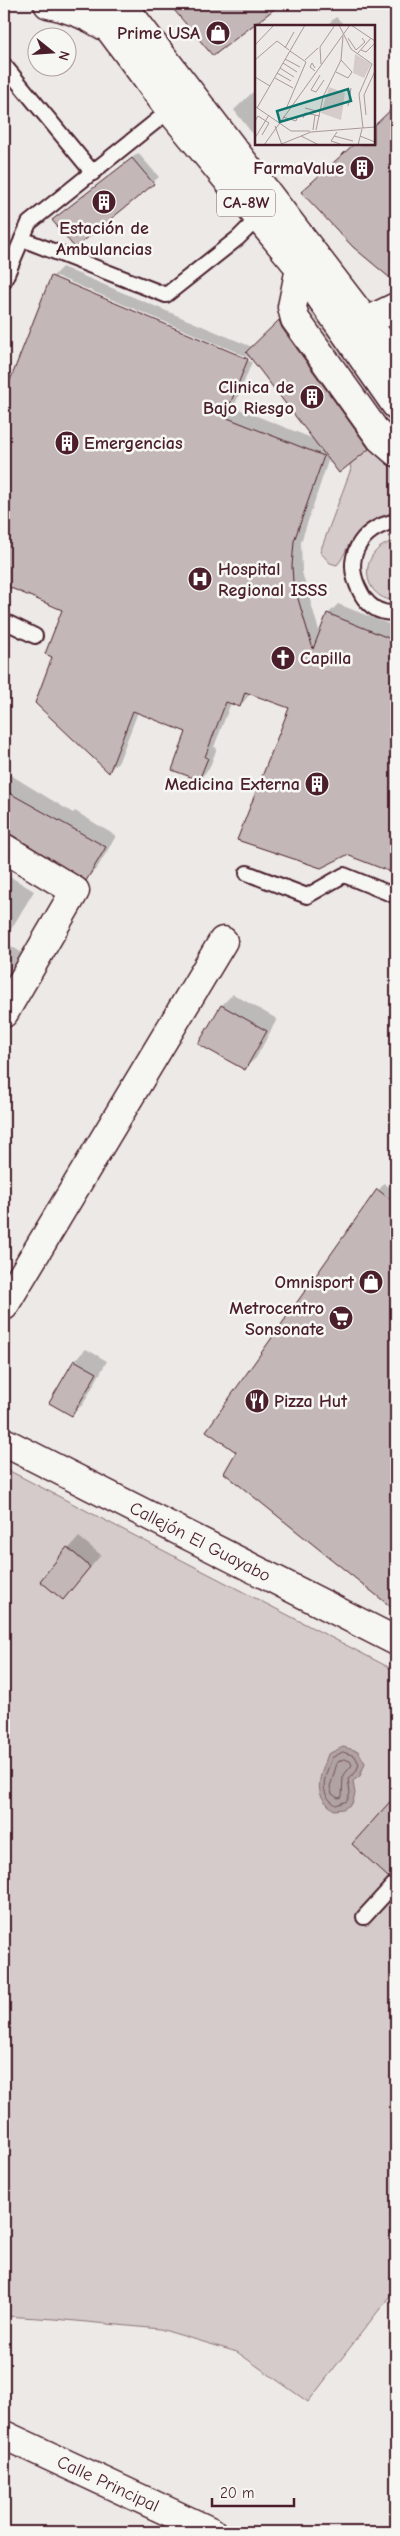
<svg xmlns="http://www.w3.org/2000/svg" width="400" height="2536" viewBox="0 0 400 2536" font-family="'Comic Neue',sans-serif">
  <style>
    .green { fill: #d4cbca; stroke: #8f757a }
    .water { fill: #b1a2a3; stroke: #886e73 }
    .shadow { fill: #0003; fill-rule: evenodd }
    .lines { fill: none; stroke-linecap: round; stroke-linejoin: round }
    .shore { stroke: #73535b; stroke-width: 1 }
    .building { fill: #c4b7b7; stroke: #4a1f2b }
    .lane-casing { stroke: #4a1f2b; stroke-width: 18 }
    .street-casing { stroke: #4a1f2b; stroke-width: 31 }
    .primary-casing { stroke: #4a1f2b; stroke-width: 31 }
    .lane { stroke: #f6f6f2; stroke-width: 14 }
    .street { stroke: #f6f6f2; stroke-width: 28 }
    .primary { stroke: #f6f6f2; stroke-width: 28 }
    .labels { text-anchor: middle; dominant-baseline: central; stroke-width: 5; stroke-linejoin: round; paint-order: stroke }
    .shield { fill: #f6f6f2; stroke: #7e6067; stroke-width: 1 }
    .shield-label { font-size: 16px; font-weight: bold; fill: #4a1f2b }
    .poi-label { font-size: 18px; font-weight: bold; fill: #4a1f2b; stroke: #f6f6f2; text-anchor: end }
    .street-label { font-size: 18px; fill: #4a1f2b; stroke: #f6f6f2 }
    .inset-road { fill: none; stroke: #ab989b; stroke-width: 1 }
    .view { fill: #0f766e; fill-opacity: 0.15; stroke: #0f766e; stroke-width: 2.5 }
    .inset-edge { fill: none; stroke: #4a1f2b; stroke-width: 2.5 }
  </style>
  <rect width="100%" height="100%" fill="#ece9e6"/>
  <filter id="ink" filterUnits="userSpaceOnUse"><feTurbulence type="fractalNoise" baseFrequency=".02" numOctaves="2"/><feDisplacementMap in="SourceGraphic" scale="10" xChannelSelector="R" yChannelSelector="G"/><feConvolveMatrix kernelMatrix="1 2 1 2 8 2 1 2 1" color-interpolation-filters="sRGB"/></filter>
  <g filter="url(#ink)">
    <g class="green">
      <path d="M307,283l89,132v31l-95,-126z"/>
      <path d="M376,443l20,28v45c-16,5 -34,10 -45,25 -5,8 -7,16 -14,24l-7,-2 -10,-11 31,-83 -1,-5z"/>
      <path d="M396,541v60c-38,-3 -38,-54 0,-60z"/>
      <path d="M4,1468l392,203v617l-88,114 -71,-50 -77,-23 -105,-10 -51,-3z"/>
    </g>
    <path class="water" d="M343,1747l15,4 7,12 -5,13 -7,5 2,13 -3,10 -9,5 -9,1c-23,-17 -14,-32 -6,-56z"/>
    <g class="shadow">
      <path d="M182,4h97l-66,50 -37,-44z"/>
      <path d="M336,17l9,9h-19z"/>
      <path d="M256,89v47l-1,1 -21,-27z"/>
      <path d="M396,105v162l-14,-6 -65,-83 37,-34h20v-18z"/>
      <path d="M138,153l21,24 -84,69 -21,-26z"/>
      <path d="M62,267l190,80 33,-32 89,127 -6,6 -39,10 -28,84 1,30 18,62 8,-20 10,-10 58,23v245l-49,-19 -56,-146 -40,-14 -11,13 -9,-3 -17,44 3,1 -8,21 -10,10 -11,-48 -50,-19 -19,49 -10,10 -56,-115 11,-47 -60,-25v-185l48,-122zM56,276l199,84 59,79 -80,-32 18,-45 -196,-83z"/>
      <path d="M4,771l69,42 2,-2 41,25 -19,32 -11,11 -74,-46 -8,-2z"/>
      <path d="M4,873l30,18 -30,50z"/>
      <path d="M4,942l20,12 -20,33z"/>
      <path d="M233,994l44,25 -21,39 -12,11 -44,-25 22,-39z"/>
      <path d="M384,1183l12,10v416l-170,-136 12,-21 -30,-21z"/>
      <path d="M86,1349l21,12 -24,43 -11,11 3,-55z"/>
      <path d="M79,1537l22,18 -38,44 -22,-18z"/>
      <path d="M396,1797v71l-8,8 -34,-32z"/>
    </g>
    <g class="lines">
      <g class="shore">
        <path d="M343,1752l12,4 4,8 -3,8 -8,7 2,14 -3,8 -11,4c-19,-12 -11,-29 -4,-47z"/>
        <path d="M344,1759l6,2 2,4 -9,11 -1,21 -4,1 -6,-4 -2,-7 7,-24z"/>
      </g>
    </g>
    <g class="building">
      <path d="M169,4h112l-68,52z"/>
      <path d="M396,105v178l-43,-36 -52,-55 53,-48h20v-18z"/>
      <path d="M132,158l22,26 -79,64 -23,-28z"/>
      <path d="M51,276l197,83 -23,58 99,39 -30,85 -2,25 1,16 20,67 14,-36 69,28v233l-49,-19 -26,13 -84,-28 52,-132 -44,-16 -5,15 -14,-5 -21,55 3,1 -9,22 -27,-10 14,-38 -53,-21 -24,62 -74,-70 17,-46 -7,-3 17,-44 -58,-25v-189z"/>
      <path d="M279,320l3,8 87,121 -30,24 -93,-121z"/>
      <path d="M4,790l102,57 -20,34 -74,-46 -8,-3z"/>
      <path d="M221,1005l46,26 -22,39 -47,-26z"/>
      <path d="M377,1189l19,15v407l-172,-138 12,-21 -30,-21z"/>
      <path d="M74,1360l23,13 -25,43 -23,-13z"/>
      <path d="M67,1547l23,20 -27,33 -23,-19z"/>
      <path d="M396,1795v78l-8,4 -36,-33z"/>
    </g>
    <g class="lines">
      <defs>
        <g id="lane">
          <path d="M4,65l89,108"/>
          <path d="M22,239l144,56 72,-57 20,-20"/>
          <path d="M4,281l25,-58 141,-113"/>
          <path d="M396,521c-37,8 -54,38 -35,72 3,7 12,16 20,18 4,2 10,2 15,2"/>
          <path d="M4,621l31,15"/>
          <path d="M247,873l60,23 37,-21 52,21"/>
          <path d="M364,1917l32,-35"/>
        </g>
        <g id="street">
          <path d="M300,268l-8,39 3,12 86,120 15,13"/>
          <path d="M367,321l29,-14"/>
          <path d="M4,848l71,43 -71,122"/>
          <path d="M4,1306l219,-365"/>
          <path d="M4,1442l392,199"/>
          <path d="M4,2435l208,97"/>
        </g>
        <g id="primary">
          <path d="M48,4c22,4 39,11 58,23"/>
          <path d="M91,4l79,106 130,158 96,137"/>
          <path d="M122,4l274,357"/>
        </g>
      </defs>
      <use href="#lane" class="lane-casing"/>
      <use href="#street" class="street-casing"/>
      <use href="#primary" class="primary-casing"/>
      <use href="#lane" class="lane"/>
      <use href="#street" class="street"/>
      <use href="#primary" class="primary"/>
    </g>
  </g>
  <defs>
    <symbol id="shop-disc" viewBox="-11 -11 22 22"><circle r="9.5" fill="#4a1f2b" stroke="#f6f6f2"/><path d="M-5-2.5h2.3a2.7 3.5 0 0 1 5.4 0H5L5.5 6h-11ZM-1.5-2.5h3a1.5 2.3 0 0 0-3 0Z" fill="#fff"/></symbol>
    <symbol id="building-disc" viewBox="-11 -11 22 22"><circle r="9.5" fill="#4a1f2b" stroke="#f6f6f2"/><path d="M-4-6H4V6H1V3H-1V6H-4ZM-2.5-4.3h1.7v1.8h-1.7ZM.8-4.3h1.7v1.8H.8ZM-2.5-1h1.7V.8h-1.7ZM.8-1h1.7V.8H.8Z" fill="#fff"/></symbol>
    <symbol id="hospital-disc" viewBox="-11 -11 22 22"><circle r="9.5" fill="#4a1f2b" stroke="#f6f6f2"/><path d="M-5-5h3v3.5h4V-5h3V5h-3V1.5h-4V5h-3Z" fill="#fff"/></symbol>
    <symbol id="church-disc" viewBox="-11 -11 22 22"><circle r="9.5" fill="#4a1f2b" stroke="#f6f6f2"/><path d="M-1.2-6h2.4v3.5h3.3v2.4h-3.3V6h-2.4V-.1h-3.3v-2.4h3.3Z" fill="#fff"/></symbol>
    <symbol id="supermarket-disc" viewBox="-11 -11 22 22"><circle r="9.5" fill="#4a1f2b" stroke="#f6f6f2"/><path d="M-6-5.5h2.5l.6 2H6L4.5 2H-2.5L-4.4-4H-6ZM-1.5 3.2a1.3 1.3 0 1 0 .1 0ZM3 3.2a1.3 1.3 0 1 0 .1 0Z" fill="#fff"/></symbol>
    <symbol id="restaurant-disc" viewBox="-11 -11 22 22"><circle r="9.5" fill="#4a1f2b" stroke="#f6f6f2"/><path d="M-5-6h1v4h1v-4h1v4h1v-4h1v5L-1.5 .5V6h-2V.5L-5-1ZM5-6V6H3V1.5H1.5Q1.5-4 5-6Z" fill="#fff"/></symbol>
  </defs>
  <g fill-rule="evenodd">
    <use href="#shop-disc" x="204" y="19" width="28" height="28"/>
    <use href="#building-disc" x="348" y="154" width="28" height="28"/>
    <use href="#building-disc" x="90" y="188" width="28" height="28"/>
    <use href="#building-disc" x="298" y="383" width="28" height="28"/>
    <use href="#building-disc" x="53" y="429" width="28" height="28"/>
    <use href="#hospital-disc" x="186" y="565" width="28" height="28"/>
    <use href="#church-disc" x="269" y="644" width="28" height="28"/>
    <use href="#building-disc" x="303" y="770" width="28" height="28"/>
    <use href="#shop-disc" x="357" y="1268" width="28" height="28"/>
    <use href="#supermarket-disc" x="327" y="1304" width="28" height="28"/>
    <use href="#restaurant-disc" x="243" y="1387" width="28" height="28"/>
  </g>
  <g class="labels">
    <rect class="shield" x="217" y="189.5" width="58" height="27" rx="4"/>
    <g class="shield-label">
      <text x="246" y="203">CA-8W</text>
    </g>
    <g class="poi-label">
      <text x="200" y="33">Prime USA</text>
      <text x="344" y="168">FarmaValue</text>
      <text x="104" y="228" text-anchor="middle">Estación de<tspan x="104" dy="21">Ambulancias</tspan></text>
      <text x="294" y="387">Clinica de<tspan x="294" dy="21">Bajo Riesgo</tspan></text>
      <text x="84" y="443" text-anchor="start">Emergencias</text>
      <text x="218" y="569" text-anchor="start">Hospital<tspan x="218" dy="21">Regional ISSS</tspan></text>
      <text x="300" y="658" text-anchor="start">Capilla</text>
      <text x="300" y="784">Medicina Externa</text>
      <text x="354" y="1282">Omnisport</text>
      <text x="324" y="1308">Metrocentro<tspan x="324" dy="21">Sonsonate</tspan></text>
      <text x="274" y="1401" text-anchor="start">Pizza Hut</text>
    </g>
    <g class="street-label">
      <text transform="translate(200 1542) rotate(27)">Callejón El Guayabo</text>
      <text transform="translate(108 2484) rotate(25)">Calle Principal</text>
    </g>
  </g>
  <g transform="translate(255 25)">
    <rect width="120" height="120" fill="#ece9e6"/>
    <path d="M100,29l16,10 -7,14 -11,-5zM74,62l16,6 -4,27 -20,-7z" fill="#d4cbca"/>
    <path class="inset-road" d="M84,0l12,24 21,15 -13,30 4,34M96,0l24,16M93,13l8,12 9,-8 -3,-4M0,20l19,-20M30,23l9,-16M106,25l5,2 9,-9M102,29l14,-16M30,34l15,8M0,35l22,-19 12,9M50,35l13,-12M28,38l14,9M66,39l-1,-17 15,-22M25,43l14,9M60,46l-5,-4 2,-4 3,5M81,47l12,6 4,-6 -11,-12M22,48l14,8M65,50l-9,15 5,2 8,-12M0,52l15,9M20,53l18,10M120,68v20M93,81l3,-18M1,82l35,24h19M2,83l48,-83M50,83l15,4M31,84l20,-47 -16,-11M111,90l-2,-20 11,-24M28,92l13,4 2,-5M48,93l2,-5 15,3M0,96l3,-5 11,7 -7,12M20,101l7,19M58,105l2,-15M61,105l7,-33 18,-37 2,-24M82,107l-6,9 12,4M46,111l18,9M79,111l19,5M105,111l15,6M0,113l14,-23M9,120l86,-120M24,120l32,-13 64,-5M103,120l4,-16"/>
    <path class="view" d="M93,64l3,12 -71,21 -3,-11z"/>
    <rect width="120" height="120" class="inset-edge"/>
  </g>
  <rect width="400" height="2536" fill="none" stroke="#f6f6f2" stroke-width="20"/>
  <rect x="10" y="10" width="380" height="2516" fill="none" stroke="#4a1f2b" stroke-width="2" filter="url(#ink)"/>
  <g transform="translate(52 52) rotate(107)"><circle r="24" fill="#f6f6f2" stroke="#b1a0a2"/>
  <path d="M0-4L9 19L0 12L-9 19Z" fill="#4a1f2b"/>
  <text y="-8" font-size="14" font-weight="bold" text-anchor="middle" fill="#4a1f2b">N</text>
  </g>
  <path d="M212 2498v8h82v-8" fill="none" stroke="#4a1f2b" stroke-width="2.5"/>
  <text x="220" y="2498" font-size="15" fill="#4a1f2b" stroke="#f6f6f2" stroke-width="4" paint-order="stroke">20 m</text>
</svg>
